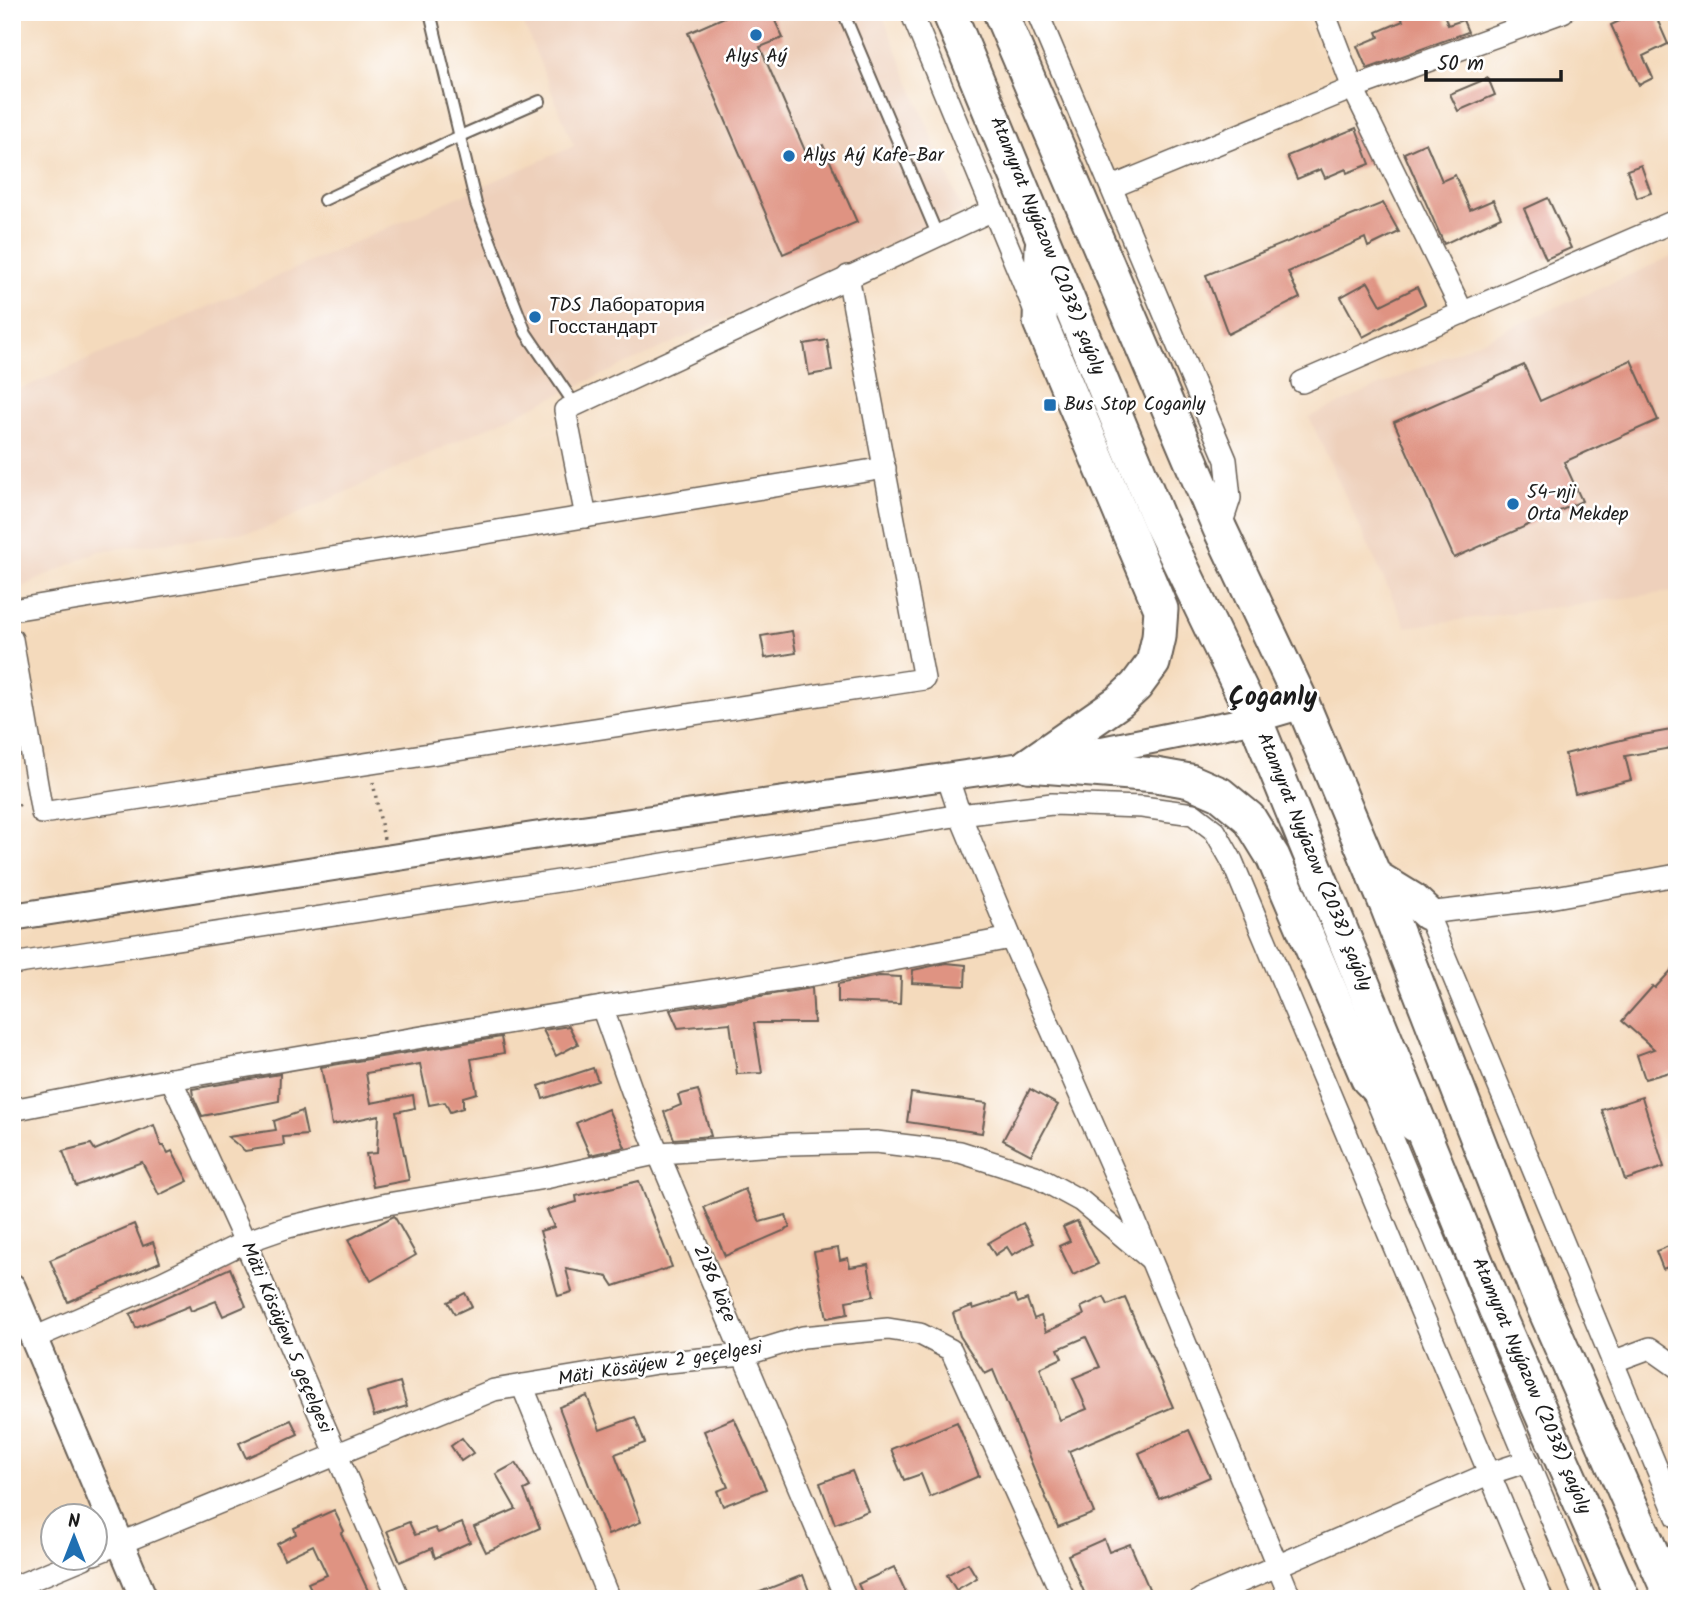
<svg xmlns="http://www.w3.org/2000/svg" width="1689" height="1611" viewBox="0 0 1689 1611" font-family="Kalam,sans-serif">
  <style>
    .built { fill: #eed0bb }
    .building { fill: #df9382; fill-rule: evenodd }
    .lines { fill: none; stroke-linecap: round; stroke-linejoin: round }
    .service-casing { stroke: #685e54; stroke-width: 14 }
    .minor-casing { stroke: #685e54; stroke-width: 24 }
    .tertiary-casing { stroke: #685e54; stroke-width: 30 }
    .primary-casing { stroke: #685e54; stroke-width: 37 }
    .path { stroke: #685e54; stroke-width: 3.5; stroke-dasharray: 2 5; stroke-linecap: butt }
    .service { stroke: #fff; stroke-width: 10 }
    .minor { stroke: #fff; stroke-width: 21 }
    .tertiary { stroke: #fff; stroke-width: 26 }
    .primary { stroke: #fff; stroke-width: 33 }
    .poi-dot { fill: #1f6fb2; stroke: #fff; stroke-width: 2.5 }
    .labels { text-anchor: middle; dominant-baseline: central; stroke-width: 5; stroke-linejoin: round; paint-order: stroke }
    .poi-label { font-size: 19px; fill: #1c1c1c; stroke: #fff; text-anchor: start }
    .street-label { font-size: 19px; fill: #1c1c1c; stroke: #fff }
    .district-label { font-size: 26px; font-weight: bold; fill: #1c1c1c; stroke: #fff }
  </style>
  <rect width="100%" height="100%" fill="#fff"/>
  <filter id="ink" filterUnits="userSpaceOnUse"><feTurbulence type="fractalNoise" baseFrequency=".0143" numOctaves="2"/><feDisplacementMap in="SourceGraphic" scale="14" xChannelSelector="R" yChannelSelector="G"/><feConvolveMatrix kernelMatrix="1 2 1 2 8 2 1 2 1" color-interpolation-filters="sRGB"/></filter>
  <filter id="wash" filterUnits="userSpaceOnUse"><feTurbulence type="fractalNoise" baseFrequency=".00686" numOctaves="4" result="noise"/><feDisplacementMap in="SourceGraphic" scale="28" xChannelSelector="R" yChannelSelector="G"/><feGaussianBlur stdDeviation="1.57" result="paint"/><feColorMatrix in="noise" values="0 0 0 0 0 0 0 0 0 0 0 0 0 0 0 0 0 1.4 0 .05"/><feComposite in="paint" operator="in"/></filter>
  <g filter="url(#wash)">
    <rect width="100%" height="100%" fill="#f4dabc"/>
    <g class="built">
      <path d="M519,12h362l81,199 -700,319 -164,21 -86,41v-199l562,-247z"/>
      <path d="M1677,254v337l-271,36 -97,-210z"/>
    </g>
    <g id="blocks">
      <g class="building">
        <path d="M736,12h35l12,26 -23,9 46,106 17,-8 34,77 -74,32 -95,-221z"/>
        <path d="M1399,12h44l5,13 15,-5 5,12 -101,37 -10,-23 22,-9 -2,-5 26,-11z"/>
        <path d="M1638,12h16l14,32 -25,12 10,22 -14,7 -28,-60z"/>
        <path d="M1488,78l7,17 -37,16 -8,-17z"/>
        <path d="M1356,128l14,36 -23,9 -1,-4 -21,9 -4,-9 -24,10 -10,-23z"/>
        <path d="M1426,143l16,38 13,-6 15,35 23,-10 8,17 -57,27 -40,-91z"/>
        <path d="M1641,165l10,28 -14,5 -10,-28z"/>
        <path d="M1548,198l23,50 -25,11 -22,-50z"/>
        <path d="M1383,203l16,29 -31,15 -3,-9 -77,34 12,26 -72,36 -22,-59z"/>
        <path d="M1368,282l13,23 36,-18 8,17 -62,33 -22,-40z"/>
        <path d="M827,340l5,31 -23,4 -5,-31z"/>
        <path d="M1631,360l27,60 -94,42 18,39 -128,57 -60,-136 130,-57 16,36z"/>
        <path d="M792,631l4,22 -31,5 -4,-22z"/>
        <path d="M1677,729v18l-52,9 6,24 -56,14 -10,-40 72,-18z"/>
        <path d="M946,963l20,2 -1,21 -53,-3 1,-13z"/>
        <path d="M1677,964v106l-32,9 -8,-24 17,-6 -32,-28 31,-35 2,2z"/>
        <path d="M879,976l22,1 -1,27 -62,-2v-18z"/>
        <path d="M812,988l2,35h-60l8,50 -25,1 -7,-51 -52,5 -8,-18z"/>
        <path d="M569,1026l9,18 -22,12 -13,-26z"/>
        <path d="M501,1037l3,16 -33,6 6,34 -14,4v11l-13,4 -5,-10 -16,3 -9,-41 -54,9 5,30 42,-8 2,13 -19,4 13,68 -36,7 -7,-33 11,-1 2,-38 -47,10 -11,-58z"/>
        <path d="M593,1068l5,13 -55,18 -4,-13z"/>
        <path d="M280,1074l-1,27 -77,15 -9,-20 -1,-7z"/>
        <path d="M1030,1089l28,16 -27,50 -28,-15z"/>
        <path d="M698,1090l13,46 -37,3 -10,-27 17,-7 -3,-10z"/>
        <path d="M911,1093l76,10 -5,30 -75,-11z"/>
        <path d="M1642,1097l22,70 -39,13 -23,-70z"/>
        <path d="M608,1109l17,38 -35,8 -14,-32z"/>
        <path d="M302,1111l5,24 -24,2 1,8 -39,6 -17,-14 48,-7 -2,-9z"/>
        <path d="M154,1125l7,21h3l4,7 4,-2 16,30 -29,14 -17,-33 -66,24 -13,-35 28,-7 4,6z"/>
        <path d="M639,1181l33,86 -58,19 -6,-9 -42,-8 6,23 -14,4 -18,-65 14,-4 -7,-17 30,-8 -1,-6z"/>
        <path d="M745,1189l15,33 26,-7 4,13 -65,28 -21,-49z"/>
        <path d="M394,1216l22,39 -45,26 -23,-41z"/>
        <path d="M1077,1221l21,43 -25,11 -14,-29 11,-5 -7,-14z"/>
        <path d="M1023,1223l11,20 -22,12 -5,-8 -12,8 -7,-12z"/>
        <path d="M134,1224l9,22 10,-4 7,20 -92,40 -18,-42z"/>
        <path d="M1677,1243v20l-14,6 -7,-18z"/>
        <path d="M838,1248l2,12 8,-2 2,9 18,-3 6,32 -28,5 2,13 -21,4 -13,-66z"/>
        <path d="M230,1268l16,38 -23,10 -7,-15 -25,10 -2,-5 -53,22 -6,-14z"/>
        <path d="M465,1293l7,13 -17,8 -7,-12z"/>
        <path d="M1015,1295l3,8 9,-4 7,20 7,-3 5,16 38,-17 -3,-8 23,-10 4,8 17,-7 48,109 -104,44 25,62 -36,14 -65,-157 -8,4 -25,-38 -7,-23 19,-7 1,3zM1086,1337l14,30 -27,11 14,31 -27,11 -20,-52 22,-10 -4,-9z"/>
        <path d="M400,1382l7,24 -33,10 -7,-24z"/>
        <path d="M587,1396l13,34 35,-13 10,26 -30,11 26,68 -33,13 -49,-128z"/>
        <path d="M734,1418l32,71 -43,17 -6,-15 11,-4 -24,-56z"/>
        <path d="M291,1420l7,14 -52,24 -7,-15z"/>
        <path d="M957,1422l22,54 -49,21 -9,-23 -17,6 -13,-31z"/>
        <path d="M1189,1430l21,47 -51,22 -20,-46z"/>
        <path d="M462,1438l11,15 -12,8 -10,-15z"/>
        <path d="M516,1463l14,24 -6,3 16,38 -54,24 -12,-25 42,-18 -20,-35z"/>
        <path d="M852,1471l16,40 -33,13 -15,-41z"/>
        <path d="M334,1510l10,21 -3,2 31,66h-39l-3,-6 -14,6 -8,-16 19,-8 -14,-30 -29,14 -7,-15 19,-10 -2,-6z"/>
        <path d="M409,1522l6,13 20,-7 3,5 24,-10 8,19 -35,16 -3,-10 -32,14 -13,-31z"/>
        <path d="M1104,1539l5,13 21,-8 20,47 -19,8h-44l-19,-44z"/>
        <path d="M968,1563l9,15 -21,12 -9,-15z"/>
        <path d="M894,1567l15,32h-44l-7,-15z"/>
        <path d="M803,1575l9,24h-67v-1z"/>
      </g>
    </g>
  </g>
  <g filter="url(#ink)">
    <use href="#blocks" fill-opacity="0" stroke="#685e54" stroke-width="2"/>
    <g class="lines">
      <defs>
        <g id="service">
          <path d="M430,12l46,192 50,129 49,72"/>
          <path d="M843,12l94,222"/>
          <path d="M324,200l136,-64 80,-35"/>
        </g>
        <g id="minor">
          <path d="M911,12l124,299"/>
          <path d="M1037,12l189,448 4,38 -10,31"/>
          <path d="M1324,12l29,76 110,225"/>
          <path d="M1112,187l241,-99 210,-76"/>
          <path d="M1302,382l375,-162"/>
          <path d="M586,517l-21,-107 428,-200"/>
          <path d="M12,610l873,-142"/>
          <path d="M12,639l30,174 882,-134 -76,-403"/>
          <path d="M947,776l13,39 51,123"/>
          <path d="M1677,875l-139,25 -111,13 250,604"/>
          <path d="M12,964l573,-87 375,-62 92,-11 90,3 51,7 22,17 17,30 310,738"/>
          <path d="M602,1007l30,84 214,508"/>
          <path d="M171,1079l74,163 154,357"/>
          <path d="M1374,1094l211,505"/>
          <path d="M12,1110l159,-31 431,-72 216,-33 193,-36 120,273 160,388"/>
          <path d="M34,1338l127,-55 84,-41 43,-15 99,-23 158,-26 115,-25 131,-9 85,-2 84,10 75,24 46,25 68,57"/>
          <path d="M1612,1362l38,-14 27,19"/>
          <path d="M522,1385l87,214"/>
          <path d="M94,1554l400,-164 163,-27 87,-8 59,-18 85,-8 32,5 31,16 113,249"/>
          <path d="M12,1588l72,-30"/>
          <path d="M1201,1599l287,-125 40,-13"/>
        </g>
        <g id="tertiary">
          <path d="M12,917l521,-81 495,-71 227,-46 48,-14"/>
          <path d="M12,1287l132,312"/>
        </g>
        <g id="primary">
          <path d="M949,12l210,508 96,199 240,589 128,291"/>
          <path d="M1000,12l220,517 83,176 84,201 150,386 135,307"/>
          <path d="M1028,765l92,-64 16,-15 17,-23 6,-26 2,-28 -121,-287 2,-75"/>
          <path d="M1028,765l128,10 34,6 30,13 29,24 24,39 95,222 47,46"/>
          <path d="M1374,876l39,24 14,13"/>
        </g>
      </defs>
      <use href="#service" class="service-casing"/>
      <use href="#minor" class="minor-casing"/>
      <use href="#tertiary" class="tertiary-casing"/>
      <use href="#primary" class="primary-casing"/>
      <g class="path">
        <path d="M373,782l11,57"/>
        <path d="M12,809l10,-6"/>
      </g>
      <use href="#service" class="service"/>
      <use href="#minor" class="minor"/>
      <use href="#tertiary" class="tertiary"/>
      <use href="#primary" class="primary"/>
    </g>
  </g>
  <g class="poi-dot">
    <circle cx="756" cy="35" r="7"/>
    <circle cx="789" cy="156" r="7"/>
    <circle cx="535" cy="317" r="7"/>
    <rect x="1043" y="398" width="14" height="14" rx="3.5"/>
    <circle cx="1513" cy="504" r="7"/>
  </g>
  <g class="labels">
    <g class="poi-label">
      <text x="756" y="57" text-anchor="middle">Alys Aý</text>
      <text x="803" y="156">Alys Aý Kafe-Bar</text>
      <text x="549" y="306">TDS Лаборатория<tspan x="549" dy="22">Госстандарт</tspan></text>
      <text x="1064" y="405">Bus Stop Coganly</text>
      <text x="1527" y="493">54-nji<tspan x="1527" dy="22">Orta Mekdep</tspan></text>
    </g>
    <g class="street-label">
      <text transform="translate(1047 246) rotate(68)">Atamyrat Nyýazow (2038) şaýoly</text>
      <text transform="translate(1314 862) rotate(68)">Atamyrat Nyýazow (2038) şaýoly</text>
      <text transform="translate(714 1284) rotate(67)">2186 köçe</text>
      <text transform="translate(286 1338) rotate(67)">Mäti Kösäýew 5 geçelgesi</text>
      <text transform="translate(660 1364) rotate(-9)">Mäti Kösäýew 2 geçelgesi</text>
      <text transform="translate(1531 1386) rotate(67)">Atamyrat Nyýazow (2038) şaýoly</text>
    </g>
    <g class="district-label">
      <text x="1273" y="698">Çoganly</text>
    </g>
  </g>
  <rect width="1689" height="1611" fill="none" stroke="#fff" stroke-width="42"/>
  <g transform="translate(74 1537)"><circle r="33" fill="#ffffff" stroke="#a4a4a4" stroke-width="2"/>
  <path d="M0-5L12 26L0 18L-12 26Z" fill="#1f6fb2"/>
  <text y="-10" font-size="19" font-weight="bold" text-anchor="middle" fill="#1c1c1c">N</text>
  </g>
  <path d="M1426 70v10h135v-10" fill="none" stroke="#1c1c1c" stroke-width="3.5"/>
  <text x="1437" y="70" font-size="21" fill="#1c1c1c" stroke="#ffffff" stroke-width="5" paint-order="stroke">50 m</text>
</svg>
